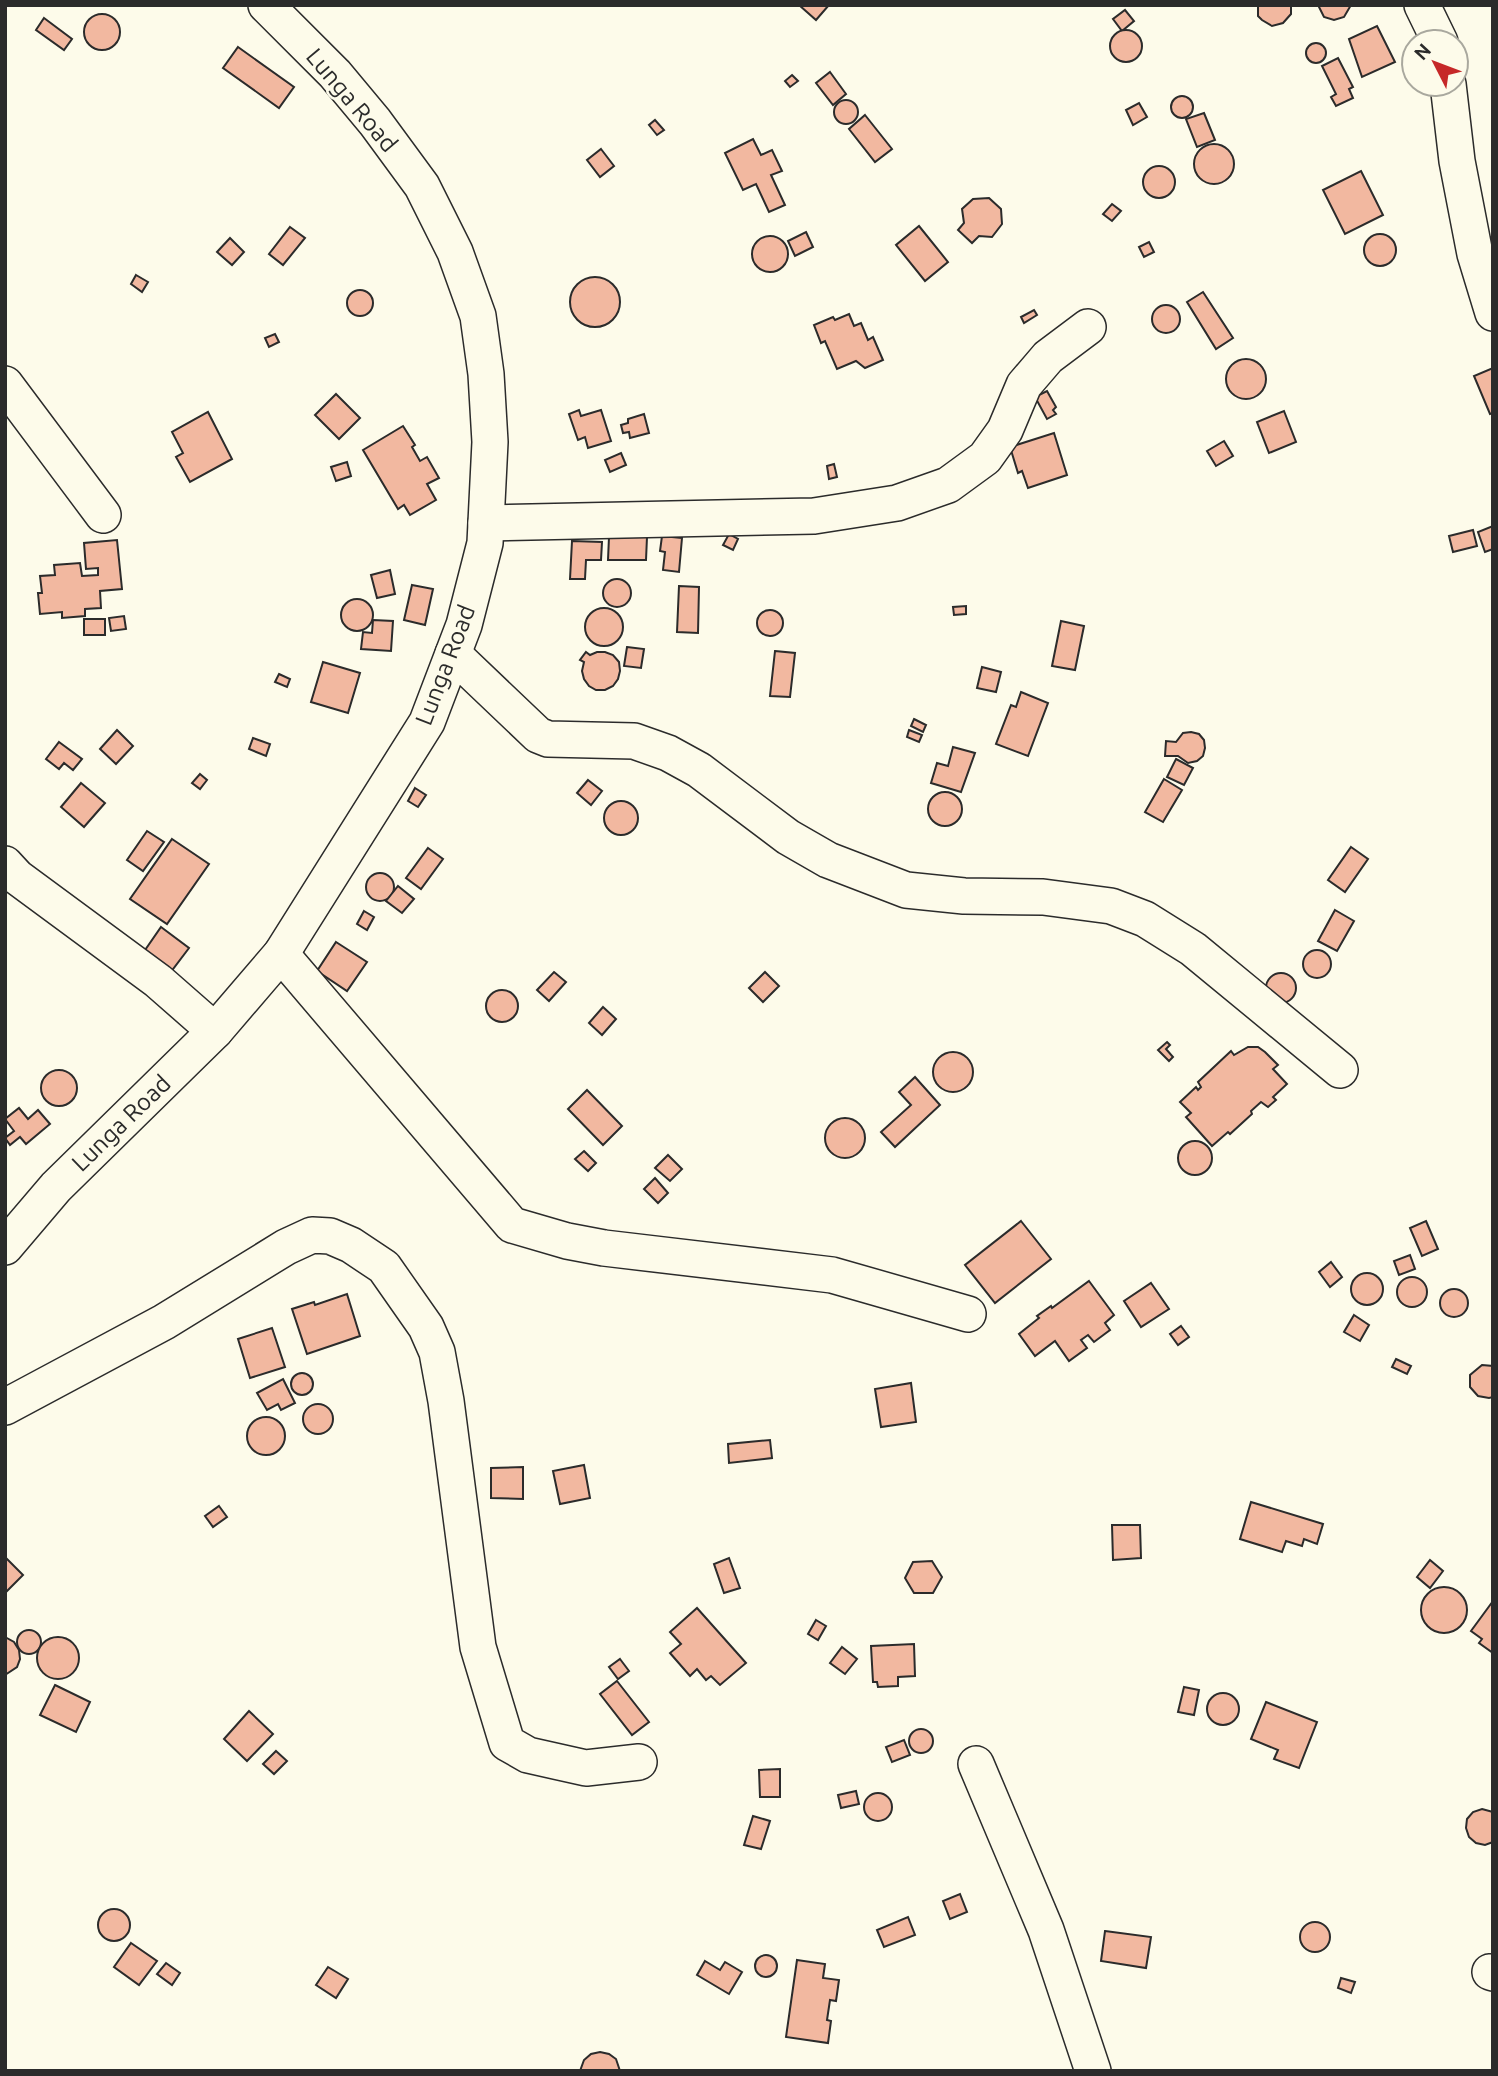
<svg xmlns="http://www.w3.org/2000/svg" width="1498" height="2076" viewBox="0 0 1498 2076" font-family="Ubuntu,sans-serif">
  <style>
    .building { fill: #f2b8a0; stroke: #2b2b2b; stroke-width: 2 }
    .lines { fill: none; stroke-linecap: round; stroke-linejoin: round }
    .minor-casing { stroke: #2b2b2b; stroke-width: 38 }
    .minor { stroke: #fdfbea; stroke-width: 35 }
    .labels { text-anchor: middle; dominant-baseline: central; stroke-width: 5; stroke-linejoin: round; paint-order: stroke }
    .street-label { font-size: 24px; fill: #2b2b2b; stroke: #fdfbea }
  </style>
  <rect width="100%" height="100%" fill="#fdfbea"/>
  <g class="building">
    <path d="M799,5h30l-13,15z"/>
    <path d="M1258,5h33v9l-8,9 -11,3 -10,-6 -4,-4z"/>
    <path d="M1318,5h33l-7,12 -10,3 -10,-3z"/>
    <path d="M1125,10l9,11 -12,10 -9,-12z"/>
    <circle cx="102" cy="32" r="18"/>
    <path d="M44,18l28,21 -8,11 -28,-20z"/>
    <path d="M1377,26l18,36 -33,15 -13,-38z"/>
    <circle cx="1126" cy="46" r="16"/>
    <circle cx="1316" cy="53" r="10"/>
    <path d="M238,47l56,40 -15,21 -56,-40z"/>
    <path d="M1338,58l15,29 -4,2 4,9 -17,8 -5,-9 5,-3 -14,-28z"/>
    <path d="M830,72l16,22 -13,11 -17,-22z"/>
    <path d="M792,75l6,6 -8,6 -5,-6z"/>
    <circle cx="1182" cy="107" r="11"/>
    <circle cx="846" cy="112" r="12"/>
    <path d="M1139,103l8,14 -14,8 -7,-15z"/>
    <path d="M1204,113l11,27 -18,7 -11,-28z"/>
    <path d="M865,115l27,34 -17,13 -26,-33z"/>
    <path d="M655,120l9,10 -7,5 -8,-10z"/>
    <path d="M753,139l8,16 11,-5 10,21 -11,4 14,30 -16,7 -13,-28 -13,6 -18,-37z"/>
    <circle cx="1214" cy="164" r="20"/>
    <path d="M601,149l13,17 -14,11 -13,-17z"/>
    <circle cx="1159" cy="182" r="16"/>
    <path d="M1361,171l22,44 -38,19 -22,-44z"/>
    <path d="M989,198l12,11 1,15 -10,13 -13,-1 -7,7 -14,-13 6,-7 -2,-14 11,-10z"/>
    <path d="M1112,204l9,7 -9,10 -9,-7z"/>
    <path d="M919,226l29,36 -23,19 -29,-36z"/>
    <path d="M290,227l15,11 -22,27 -14,-11z"/>
    <path d="M806,232l7,15 -18,9 -7,-15z"/>
    <circle cx="1380" cy="250" r="16"/>
    <circle cx="770" cy="254" r="18"/>
    <path d="M230,238l14,14 -12,13 -15,-13z"/>
    <path d="M1149,242l5,10 -10,5 -5,-10z"/>
    <path d="M136,275l12,7 -6,10 -11,-8z"/>
    <circle cx="595" cy="302" r="25"/>
    <circle cx="360" cy="303" r="13"/>
    <path d="M1203,292l30,46 -17,11 -29,-47z"/>
    <circle cx="1166" cy="319" r="14"/>
    <path d="M1034,310l3,5 -13,8 -3,-6z"/>
    <path d="M849,314l5,12 7,-3 7,17 5,-3 10,23 -18,8 -9,-7 -19,8 -12,-28 -4,2 -7,-18 19,-8 2,3z"/>
    <path d="M275,334l4,8 -10,5 -4,-9z"/>
    <circle cx="1246" cy="379" r="20"/>
    <path d="M1493,368v45l-3,1 -16,-38z"/>
    <path d="M1047,391l9,16 -3,3 3,4 -9,5 -12,-22z"/>
    <path d="M336,394l24,24 -21,21 -24,-24z"/>
    <path d="M579,410l2,6 20,-6 10,31 -23,7 -3,-11 -7,3 -9,-26z"/>
    <path d="M1284,411l12,31 -27,11 -12,-31z"/>
    <path d="M208,412l24,47 -42,23 -14,-25 7,-4 -11,-21z"/>
    <path d="M644,414l5,19 -19,5 -1,-6 -6,1 -2,-8 7,-2v-4z"/>
    <path d="M403,426l12,19 -3,2 8,14 7,-4 12,21 -12,6 9,16 -26,15 -6,-10 -6,4 -35,-59z"/>
    <path d="M1054,433l13,42 -39,13 -6,-17 -4,2 -8,-26z"/>
    <path d="M1224,441l9,15 -17,10 -9,-15z"/>
    <path d="M621,453l5,12 -16,7 -5,-12z"/>
    <path d="M347,462l4,14 -15,5 -5,-14z"/>
    <path d="M834,464l3,13 -8,2 -2,-13z"/>
    <path d="M1493,526v23l-8,3 -7,-20z"/>
    <path d="M1473,530l4,16 -24,6 -4,-16z"/>
    <path d="M729,534l9,5 -5,11 -10,-5z"/>
    <path d="M662,536l20,2 -3,34 -16,-2 2,-18 -5,-1z"/>
    <path d="M609,537h38l-1,23h-38z"/>
    <path d="M117,540l5,49 -22,2 1,17 -16,1v7l-23,2v-6l-22,2 -2,-21h4l-2,-17 15,-1 -1,-10 26,-2 2,13 16,-1v-7l-12,1 -2,-26z"/>
    <path d="M572,541l30,1 -1,18h-15l-1,19h-15z"/>
    <path d="M390,570l5,24 -18,4 -6,-23z"/>
    <circle cx="617" cy="593" r="14"/>
    <path d="M412,585l21,4 -8,36 -21,-5z"/>
    <path d="M679,586l20,1 -1,46 -21,-1z"/>
    <circle cx="357" cy="615" r="16"/>
    <path d="M966,606v8l-12,1 -1,-8z"/>
    <circle cx="604" cy="627" r="19"/>
    <circle cx="770" cy="623" r="13"/>
    <path d="M124,616l2,13 -15,2 -2,-13z"/>
    <rect x="84" y="619" width="21" height="16"/>
    <path d="M373,620l20,1 -2,30 -30,-2 2,-17 9,1z"/>
    <path d="M1061,621l23,5 -9,44 -23,-4z"/>
    <path d="M627,647l17,2 -3,19 -17,-2z"/>
    <path d="M775,651l20,2 -5,44 -20,-1z"/>
    <path d="M586,652l4,3 7,-3h8l8,3 6,7 1,9 -2,8 -5,7 -8,4h-9l-7,-4 -5,-7 -2,-8 2,-9 -4,-2z"/>
    <path d="M323,662l37,11 -12,40 -37,-11z"/>
    <path d="M982,667l19,5 -5,20 -19,-4z"/>
    <path d="M279,674l11,5 -3,8 -12,-5z"/>
    <path d="M1021,692l27,11 -20,53 -32,-12 15,-39 5,2z"/>
    <path d="M914,719l12,6 -3,7 -12,-6z"/>
    <path d="M117,730l16,16 -17,18 -16,-15z"/>
    <path d="M909,730l13,5 -3,7 -12,-5z"/>
    <path d="M1191,732l8,2 5,6 1,8 -2,8 -6,5 -9,2 -10,-7h-13l1,-15 10,1 7,-9z"/>
    <path d="M253,738l17,6 -4,12 -17,-7z"/>
    <path d="M59,742l23,17 -9,11 -9,-7 -5,6 -13,-10z"/>
    <path d="M953,747l22,6 -14,39 -30,-9 6,-20 11,3z"/>
    <path d="M1176,759l17,9 -9,17 -17,-8z"/>
    <path d="M200,774l7,6 -7,9 -8,-6z"/>
    <path d="M1164,779l18,11 -19,32 -18,-10z"/>
    <path d="M588,780l14,11 -11,14 -14,-12z"/>
    <path d="M81,783l24,20 -21,24 -23,-20z"/>
    <path d="M415,788l11,7 -8,12 -10,-6z"/>
    <circle cx="945" cy="809" r="17"/>
    <circle cx="621" cy="818" r="17"/>
    <path d="M147,831l17,11 -21,29 -16,-11z"/>
    <path d="M172,839l37,25 -42,60 -37,-25z"/>
    <path d="M1351,847l17,12 -23,33 -17,-12z"/>
    <path d="M428,848l15,11 -22,30 -15,-11z"/>
    <circle cx="380" cy="887" r="14"/>
    <path d="M398,886l16,13 -12,14 -16,-12z"/>
    <path d="M1335,910l19,11 -17,30 -19,-10z"/>
    <path d="M364,911l10,6 -7,13 -10,-6z"/>
    <path d="M161,927l28,21 -19,25 -27,-20z"/>
    <path d="M336,942l31,20 -20,29 -30,-20z"/>
    <circle cx="1317" cy="964" r="14"/>
    <path d="M554,972l12,10 -17,19 -12,-11z"/>
    <path d="M765,972l14,14 -16,16 -14,-14z"/>
    <circle cx="1281" cy="988" r="15"/>
    <circle cx="502" cy="1006" r="16"/>
    <path d="M603,1007l13,12 -14,16 -13,-12z"/>
    <path d="M1167,1042l3,3 -4,4 7,8 -4,4 -11,-11z"/>
    <path d="M1248,1047h10l7,5 13,13 -5,4 14,15 -14,13 3,3 -8,7 -7,-5 -10,9 1,3 -22,20 -2,-2 -16,14 -26,-29 5,-4 -11,-11 16,-15 2,3 3,-3 -3,-5 33,-31 3,4z"/>
    <circle cx="953" cy="1072" r="20"/>
    <circle cx="59" cy="1088" r="18"/>
    <path d="M915,1077l25,28 -45,42 -14,-15 30,-27 -12,-13z"/>
    <path d="M587,1090l35,36 -19,19 -35,-36z"/>
    <path d="M19,1108l9,11 10,-9 12,14 -24,20 -6,-7 -10,8 -5,-7 9,-7 -9,-12z"/>
    <circle cx="845" cy="1138" r="20"/>
    <circle cx="1195" cy="1158" r="17"/>
    <path d="M584,1151l12,12 -8,8 -13,-12z"/>
    <path d="M668,1155l14,14 -12,12 -15,-13z"/>
    <path d="M655,1178l13,15 -10,10 -14,-14z"/>
    <path d="M1021,1221l30,38 -56,44 -30,-38z"/>
    <path d="M1426,1221l12,28 -16,7 -12,-28z"/>
    <path d="M1410,1255l5,14 -16,6 -5,-14z"/>
    <path d="M1331,1262l11,15 -12,10 -11,-15z"/>
    <circle cx="1367" cy="1289" r="16"/>
    <circle cx="1412" cy="1292" r="15"/>
    <path d="M1089,1281l25,34 -9,8 5,7 -16,12 -6,-7 -7,5 6,8 -18,13 -14,-20 -20,15 -16,-22 20,-16 -2,-2 14,-10 1,2z"/>
    <path d="M1151,1283l18,26 -28,18 -17,-26z"/>
    <circle cx="1454" cy="1303" r="14"/>
    <path d="M347,1294l13,42 -53,18 -15,-45 22,-7 1,3z"/>
    <path d="M1354,1315l15,10 -9,16 -16,-9z"/>
    <path d="M1181,1326l8,11 -11,8 -8,-11z"/>
    <path d="M272,1328l13,39 -35,11 -12,-39z"/>
    <path d="M1396,1359l15,7 -4,8 -15,-7z"/>
    <path d="M1482,1365l11,1v31l-4,1 -11,-2 -8,-9v-12z"/>
    <circle cx="302" cy="1384" r="11"/>
    <path d="M283,1379l12,24 -14,7 -3,-6 -11,6 -10,-17z"/>
    <path d="M911,1383l5,39 -35,5 -6,-38z"/>
    <circle cx="318" cy="1419" r="15"/>
    <circle cx="266" cy="1436" r="19"/>
    <path d="M770,1440l2,18 -43,5 -1,-19z"/>
    <path d="M584,1465l6,33 -30,6 -7,-33z"/>
    <path d="M523,1467v32l-32,-1v-30z"/>
    <path d="M1251,1502l72,22 -6,20 -13,-5 -2,7 -16,-5 -4,11 -42,-13z"/>
    <path d="M219,1506l8,11 -14,10 -8,-11z"/>
    <path d="M1112,1525h28l1,33 -28,2z"/>
    <path d="M5,1557l18,18 -18,18z"/>
    <path d="M729,1558l11,30 -16,5 -10,-29z"/>
    <path d="M1430,1560l13,11 -13,17 -13,-11z"/>
    <path d="M932,1561l10,16 -9,16h-19l-9,-15 8,-16z"/>
    <circle cx="1444" cy="1610" r="23"/>
    <path d="M1493,1601v52l-14,-10 3,-4 -11,-8z"/>
    <path d="M697,1608l49,55 -26,22 -9,-9 -5,4 -9,-11 -7,7 -20,-23 11,-9 -11,-12z"/>
    <path d="M816,1620l10,6 -8,14 -10,-6z"/>
    <circle cx="29" cy="1642" r="12"/>
    <path d="M5,1637l9,5 5,8 1,9 -3,8 -12,8z"/>
    <circle cx="58" cy="1658" r="21"/>
    <path d="M914,1644l1,32 -17,1v9l-20,1 -1,-5h-4l-2,-36z"/>
    <path d="M842,1647l15,12 -12,15 -15,-11z"/>
    <path d="M620,1659l9,12 -11,8 -9,-12z"/>
    <path d="M617,1681l32,41 -17,13 -32,-41z"/>
    <path d="M55,1685l35,17 -14,30 -36,-17z"/>
    <path d="M1184,1687l15,3 -5,25 -16,-3z"/>
    <circle cx="1223" cy="1709" r="16"/>
    <path d="M1266,1702l51,20 -18,46 -25,-9 4,-9 -27,-11z"/>
    <path d="M249,1711l24,23 -26,27 -23,-22z"/>
    <circle cx="921" cy="1741" r="12"/>
    <path d="M904,1740l6,15 -18,7 -6,-15z"/>
    <path d="M276,1751l11,10 -13,13 -11,-10z"/>
    <path d="M780,1769v28h-20l-1,-27z"/>
    <path d="M856,1791l3,13 -18,4 -3,-13z"/>
    <circle cx="878" cy="1807" r="14"/>
    <path d="M1482,1809l11,3v30l-8,3 -9,-2 -7,-6 -3,-9 1,-9 6,-7z"/>
    <path d="M753,1816l17,5 -9,28 -17,-4z"/>
    <path d="M960,1894l7,18 -17,7 -7,-18z"/>
    <circle cx="114" cy="1925" r="16"/>
    <path d="M908,1917l7,18 -31,12 -7,-17z"/>
    <circle cx="1315" cy="1937" r="15"/>
    <path d="M1105,1931l46,6 -5,31 -45,-7z"/>
    <path d="M131,1943l26,18 -18,24 -25,-18z"/>
    <circle cx="766" cy="1966" r="11"/>
    <path d="M797,1960l28,4 -2,14 16,2 -3,21 -6,-1 -3,20 4,1 -3,22 -42,-6z"/>
    <path d="M705,1961l15,9 5,-8 17,10 -13,22 -32,-19z"/>
    <path d="M166,1963l14,10 -8,12 -15,-11z"/>
    <path d="M328,1967l20,12 -12,19 -20,-13z"/>
    <path d="M1341,1978l14,4 -4,11 -13,-5z"/>
    <path d="M600,2052l9,2 7,5 4,12h-40l4,-11 7,-6z"/>
  </g>
  <g class="lines">
    <defs>
      <g id="minor">
        <path d="M1422,5l18,37"/>
        <path d="M1448,84l9,77 18,93 18,59"/>
        <path d="M5,384l98,131"/>
        <path d="M486,523l328,-7 83,-13 51,-18 37,-27 20,-28 19,-45 24,-28 40,-30"/>
        <path d="M453,654l85,81 10,4 86,2 34,12 31,17 89,67 40,23 78,30 58,6 79,1 68,9 34,13 48,30 147,121"/>
        <path d="M5,864l12,13 141,104 57,50"/>
        <path d="M281,954l231,271 55,16 37,7 228,27 136,39"/>
        <path d="M5,1247l51,-60 159,-156 66,-77 146,-232 37,-97 21,-82 5,-101 -4,-68 -8,-58 -23,-64 -33,-66 -47,-64 -40,-48 -69,-69"/>
        <path d="M5,1407l159,-85 122,-75 26,-12 18,1 21,9 33,22 42,60 11,25 9,49 32,246 29,96 21,12 58,13 53,-6"/>
        <path d="M976,1764l70,166 47,141"/>
        <path d="M1490,1972l3,1"/>
      </g>
    </defs>
    <use href="#minor" class="minor-casing"/>
    <use href="#minor" class="minor"/>
  </g>
  <g class="labels">
    <g class="street-label">
      <text transform="translate(352 100) rotate(50)">Lunga Road</text>
      <text transform="translate(445 665) rotate(-69)">Lunga Road</text>
      <text transform="translate(121 1123) rotate(-44)">Lunga Road</text>
    </g>
  </g>
  <rect width="1498" height="2076" fill="none" stroke="#2b2b2b" stroke-width="14"/>
  <g transform="translate(1435 63) rotate(312)"><circle r="33" fill="#fdfbea" stroke="#a9a89e" stroke-width="2"/>
  <path d="M0-5L12 26L0 18L-12 26Z" fill="#c62828"/>
  <text y="-10" font-size="19" font-weight="bold" text-anchor="middle" fill="#2b2b2b">N</text>
  </g>
</svg>
